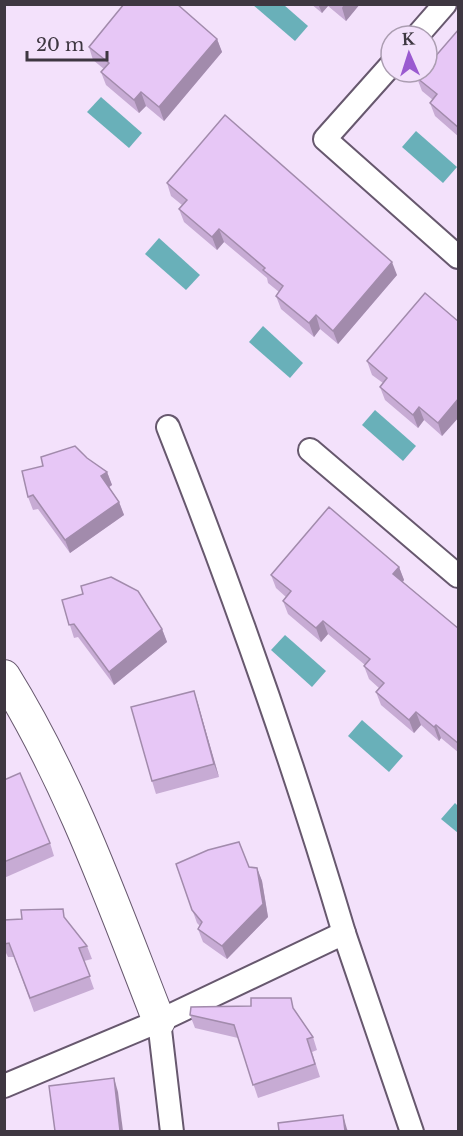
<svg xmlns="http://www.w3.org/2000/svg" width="463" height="1136" viewBox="0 0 463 1136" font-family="'Libre Baskerville',serif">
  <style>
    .water { fill: #69b0b9 }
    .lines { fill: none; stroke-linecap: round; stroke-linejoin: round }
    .street-casing { stroke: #67586e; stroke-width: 26 }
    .secondary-casing { stroke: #67586e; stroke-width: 34 }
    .street { stroke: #fff; stroke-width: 22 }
    .secondary { stroke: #fff; stroke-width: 32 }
    .wall { fill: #c7abd4 }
    .shaded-wall { fill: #a28bac }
    .building { fill: #e7c7f6; stroke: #a28bac; stroke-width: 1.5 }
  </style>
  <rect width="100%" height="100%" fill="#f3e1fb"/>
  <g class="water">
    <path d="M253,5h31l24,21 -13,15z"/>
    <path d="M101,97l41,36 -13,15 -42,-36z"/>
    <path d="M416,131l41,36 -14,16 -41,-36z"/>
    <path d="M159,238l41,37 -14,15 -41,-36z"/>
    <path d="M263,326l40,37 -13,15 -41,-36z"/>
    <path d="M375,410l41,36 -13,15 -41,-36z"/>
    <path d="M285,635l41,36 -14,16 -41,-37z"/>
    <path d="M362,720l41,36 -14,16 -41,-36z"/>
    <path d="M455,803l3,3v27l-17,-14z"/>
  </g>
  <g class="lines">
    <defs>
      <g id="street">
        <path d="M417,36l28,-32"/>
        <path d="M391,65l-66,74 133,118"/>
        <path d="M168,427c66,167 125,334 176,506"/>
        <path d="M310,450l148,126"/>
        <path d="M4,1086l155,-65"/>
        <path d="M172,1132l-13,-111 185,-88 68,199"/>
      </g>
      <path id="secondary" d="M4,676c67,108 109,228 155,345"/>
    </defs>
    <use href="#street" class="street-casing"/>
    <use href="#secondary" class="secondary-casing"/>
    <use href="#street" class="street"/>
    <use href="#secondary" class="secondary"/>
  </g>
  <g class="wall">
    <path d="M311,4h49l-14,17 -18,-15 -6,7z"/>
    <path d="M459,29v108l-24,-21 -5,-13 3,-3 -11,-9 -5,-13z"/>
    <path d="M217,39l5,13 -58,69 -18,-15 -7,7 -33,-28 -5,-13 3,-3 -11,-9 -4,-13z"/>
    <path d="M167,183l230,92 -59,69 -18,-15 -6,8 -33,-28 -5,-13 3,-4 -11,-9 -1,-5 -43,-36 -7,8 -33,-28 -5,-13 3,-4 -11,-9z"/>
    <path d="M459,322v95l-17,19 -18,-16 -6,8 -33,-28 -5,-13 3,-4 -11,-8 -5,-14z"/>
    <path d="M87,458l20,14 5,13 -3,2 10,15 5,13 -54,38 -32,-44 -5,1 -5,-13z"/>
    <path d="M399,567l5,13 -1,2 56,47v124l-18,-15 -2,3 -18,-16 -7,8 -33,-28 -5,-13 3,-4 -10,-9 -5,-13 1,-1 -37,-31 -7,8 -33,-28 -5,-13 3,-4 -10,-9 -5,-13z"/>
    <path d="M62,600l100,29 5,13 -53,43 -36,-48 -4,1z"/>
    <path d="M194,691l4,13 21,73 -63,17 -4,-13z"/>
    <path d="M4,780l46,63 4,13 -50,22z"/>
    <path d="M176,864l81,4 5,13 6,36 -41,42 -24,-17 -5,-13 2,-3 -3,-3z"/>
    <path d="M4,920l64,2 19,24 5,13 -8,2 10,28 -60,23 -20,-55h-6l-4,-8z"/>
    <path d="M296,1012l17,25 4,13 -5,2 8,25 -62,21 -20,-60 -43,-10 -5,-13z"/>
  </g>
  <g class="shaded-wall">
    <path d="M318,4h10v2l-6,7z"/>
    <path d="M344,4h16l-14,17 -4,-13z"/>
    <path d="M217,39l5,13 -58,69 -5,-14z"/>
    <path d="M141,92l5,14 -7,7 -5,-13z"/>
    <path d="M219,229l5,13 -7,8 -5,-13z"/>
    <path d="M392,262l5,13 -59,69 -5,-13z"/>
    <path d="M316,315l4,14 -6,8 -5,-14z"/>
    <path d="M459,398v19l-17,19 -4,-13z"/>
    <path d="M419,407l5,13 -6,8 -5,-13z"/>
    <path d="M107,472l5,13 -6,4 -5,-13z"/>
    <path d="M119,502l5,13 -54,38 -5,-13z"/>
    <path d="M399,567l5,13 -6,7 -5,-13z"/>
    <path d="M323,621l5,13 -7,8 -5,-14z"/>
    <path d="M162,629l5,13 -53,43 -5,-13z"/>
    <path d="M194,691l4,13 21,73 -5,-13z"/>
    <path d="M416,712l5,13 -7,8 -5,-13z"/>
    <path d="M436,725l5,13 -2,3 -5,-14z"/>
    <path d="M257,868l5,13 6,36 -41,42 -5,-13z"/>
    <path d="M114,1078l4,14 5,39h-3z"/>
    <path d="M343,1115l4,14 1,2h-3z"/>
  </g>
  <g class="building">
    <path d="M124,4h53l40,35 -58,68 -18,-15 -7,8 -33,-28 8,-9 -20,-16z"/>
    <path d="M459,29v99l-29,-25 7,-9 -20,-16 5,-6h5v-6z"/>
    <path d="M225,115l167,147 -59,69 -17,-16 -7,8 -33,-27 7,-10 -20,-16 2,-2 -46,-39 -7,8 -33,-28 8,-9 -20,-17z"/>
    <path d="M425,293l34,29v76l-21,25 -19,-16 -6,8 -33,-28 7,-9 -20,-17z"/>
    <path d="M75,446l12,12 20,14 -6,4 18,26 -54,38 -32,-45 -5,2 -6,-26 21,-5 -2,-9z"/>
    <path d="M329,507l70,60 -6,7 66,55v115l-23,-19 -2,2 -18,-15 -7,8 -33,-28 8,-9 -20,-17 6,-7 -47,-38 -7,7 -33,-27 8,-10 -20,-16z"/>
    <path d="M111,577l27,14 24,38 -53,43 -35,-48 -5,1 -7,-25 21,-6 -2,-8z"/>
    <path d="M194,691l20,73 -62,17 -21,-74z"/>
    <path d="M20,773l30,70 -46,19v-82z"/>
    <path d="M239,842l10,25 8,1 6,36 -41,42 -24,-17 4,-7 -10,-12 -16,-46 32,-14z"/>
    <path d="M63,909l1,8 23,29 -8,2 11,28 -60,22 -21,-55 -5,1v-24l18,-1 -1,-9z"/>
    <path d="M251,998h40l2,10 20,29 -6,2 8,25 -62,21 -19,-60 -44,-10 1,-8 60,-1z"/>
    <path d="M114,1078l6,53h-65l-6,-45z"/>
    <path d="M343,1115l2,16h-66l-1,-8z"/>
  </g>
  <rect width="463" height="1136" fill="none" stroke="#3e3741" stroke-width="12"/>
  <g transform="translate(409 54) rotate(357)"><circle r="28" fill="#f3e1fb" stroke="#ab9db1" stroke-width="1.5"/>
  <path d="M0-4.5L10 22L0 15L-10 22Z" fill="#9a5ad0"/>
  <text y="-9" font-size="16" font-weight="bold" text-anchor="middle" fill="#3e3741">K</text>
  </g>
  <path d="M27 51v9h80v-9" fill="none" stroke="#3e3741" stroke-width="3"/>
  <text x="36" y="51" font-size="18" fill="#3e3741" stroke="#f3e1fb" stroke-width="4.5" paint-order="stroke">20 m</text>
</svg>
